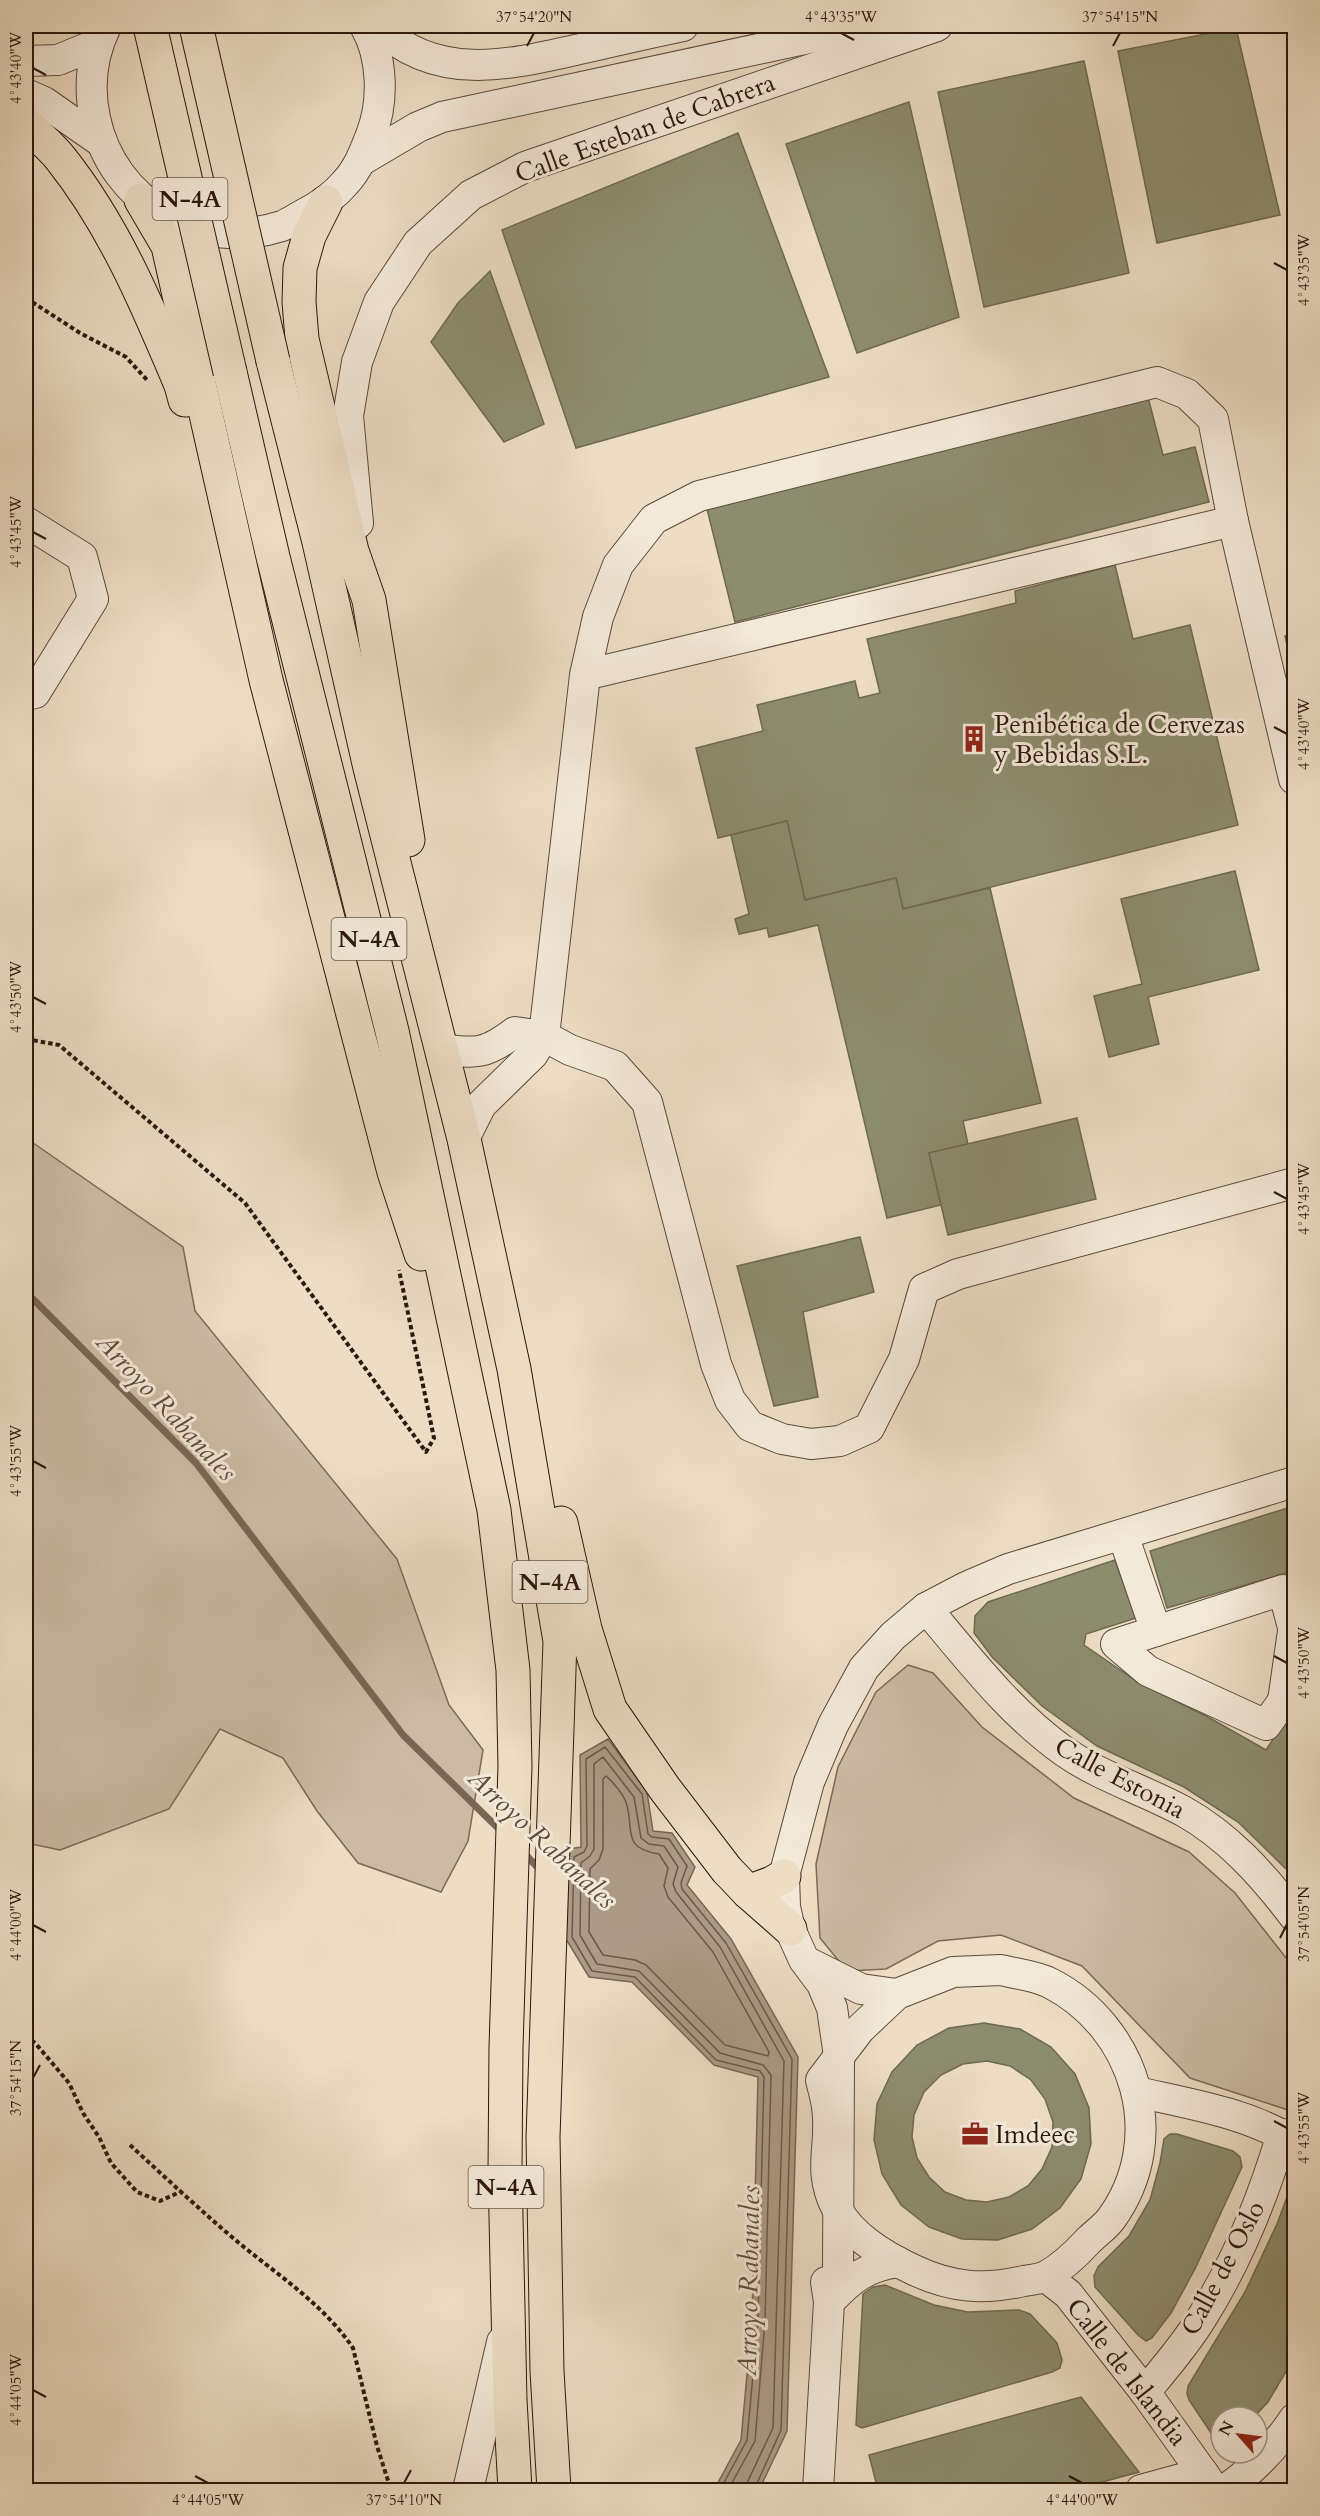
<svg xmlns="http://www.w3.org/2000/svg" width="1320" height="2516" viewBox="0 0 1320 2516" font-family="Cardo,serif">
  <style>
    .green { fill: #cbbba5; stroke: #7c6958; stroke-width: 1.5 }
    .water { fill: #ab9a85; stroke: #786655; stroke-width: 1.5 }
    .shops { fill: #d6604d; stroke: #a34a3a; stroke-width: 1.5 }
    .industry { fill: #8c8c6e; stroke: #6f6951; stroke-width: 1.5; fill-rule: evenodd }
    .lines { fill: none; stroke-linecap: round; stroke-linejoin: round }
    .shore { stroke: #6c5848; stroke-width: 1.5 }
    .stream { stroke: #786655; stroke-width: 7 }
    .minor-casing { stroke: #5c483a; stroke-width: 32 }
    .major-casing { stroke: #2c170c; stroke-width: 35 }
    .path { stroke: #2c170c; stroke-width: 4; stroke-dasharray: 4.5 3; stroke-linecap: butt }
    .minor { stroke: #f3e9d9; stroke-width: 30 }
    .major { stroke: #ecddc4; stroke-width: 33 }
    .major-bridge-casing { stroke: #2c170c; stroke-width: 35; stroke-linecap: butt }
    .major-bridge { stroke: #ecddc4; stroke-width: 33 }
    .ticks { fill: none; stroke: #2c170c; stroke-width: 2 }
    .labels { text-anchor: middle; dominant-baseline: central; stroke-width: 6; stroke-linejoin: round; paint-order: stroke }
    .shield { fill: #f3e9d9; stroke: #68564a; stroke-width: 1.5 }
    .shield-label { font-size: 24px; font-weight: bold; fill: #2c170c }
    .street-label { font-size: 26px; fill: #2c170c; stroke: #f3e9d9 }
    .poi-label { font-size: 26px; fill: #2c170c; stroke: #f3e9d9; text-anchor: start }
    .water-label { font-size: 27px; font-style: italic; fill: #5f4b3c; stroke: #f3e9d9 }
    .neatline { fill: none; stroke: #2c170c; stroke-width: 2 }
    .ticks-label { font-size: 15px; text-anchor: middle; fill: #2c170c }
  </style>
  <rect width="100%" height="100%" fill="#ecddc4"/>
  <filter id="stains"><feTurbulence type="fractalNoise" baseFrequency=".00333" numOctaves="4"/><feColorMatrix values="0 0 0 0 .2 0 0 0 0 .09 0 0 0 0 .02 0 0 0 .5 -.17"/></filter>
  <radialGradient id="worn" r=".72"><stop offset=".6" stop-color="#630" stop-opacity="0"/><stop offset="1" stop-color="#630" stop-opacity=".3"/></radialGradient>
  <g class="green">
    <path d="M26,1138l157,109 12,64 202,248 52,146 34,45 -15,91 -27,51 -83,-29 -41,-52 -34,-53 -63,-29 -51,80 -109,41 -34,-7z"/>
    <path d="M908,1665l25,8 49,54 92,71 115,54 46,41 59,75v144l-104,-34 -108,-112 -81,-31 -63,6 -52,28 -39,2 -27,-33 -4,-74 22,-97 38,-75z"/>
  </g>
  <path class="water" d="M608,1739l39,53 6,39 19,2 23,34 -8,18 44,54 67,118 -11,374 -28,59h-45l27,-50 11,-120 6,-243 -44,-12 -82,-83 -43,-5 -23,-38 2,-90 13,-2 -1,-92z"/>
  <path class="shops" d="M1244,2368l33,19 -17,23 -31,-19z"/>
  <g class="industry">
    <path d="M1236,28l44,187 -123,28 -39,-192z"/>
    <path d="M1084,61l45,212 -145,34 -46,-215z"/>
    <path d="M909,102l50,215 -102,36 -71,-209z"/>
    <path d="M738,133l91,244 -253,71 -74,-218z"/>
    <path d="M490,271l54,153 -40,18 -73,-100 27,-39z"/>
    <path d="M1148,397l15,58 32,-8 14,55 -474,120 -28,-113z"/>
    <path d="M1115,565l18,74 57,-14 48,200 -335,84 -7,-31 -91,22 -18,-79 -69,17 -22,-90 67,-17 -6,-26 98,-24 4,17 21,-5 -13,-54 149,-36 -1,-12z"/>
    <path d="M1294,633v44l-9,-41z"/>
    <path d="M787,821l18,79 91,-22 7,31 87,-21 51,215 -78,18 5,23 -39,9 12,52 -54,13 -69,-293 -49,12 -2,-9 -28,6 -4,-15 14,-5 -18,-79z"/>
    <path d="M1235,871l24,99 -111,27 11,47 -50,13 -15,-61 48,-12 -21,-85z"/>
    <path d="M1077,1118l19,81 -148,36 -19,-82z"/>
    <path d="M860,1237l14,55 -71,20 15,85 -44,9 -37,-140z"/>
    <path d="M1294,1506v81l-5,-15 -122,36 -17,-57z"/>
    <path d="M1115,1560l21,58 -50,16 -2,11 57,39 67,33 58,33 19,-29 9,1v149l-9,-3 -47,-46 -54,-35 -87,-41 -55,-40 -49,-48 -19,-25 1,-17 13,-14z"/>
    <path d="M984,2023l36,6 31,18 24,27 14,34 2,36 -10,35 -21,29 -28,21 -34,11 -36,-1 -33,-12 -28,-22 -19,-31 -8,-34 3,-36 15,-32 25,-27 32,-17zM987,2061l23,5 21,14 14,19 8,23 -1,25 -10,22 -14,17 -19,11 -22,5 -21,-2 -21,-8 -16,-15 -12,-19 -5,-21 2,-22 10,-23 17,-17 22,-11z"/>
    <path d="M1170,2134h7l56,17 7,6 2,10 -46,100 -25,46 -19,25 -6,3 -8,-6 -43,-48 -1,-11 4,-9 31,-31 21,-36 10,-37 4,-24z"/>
    <path d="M1294,2186v172l-26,44 -14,15h-33v31l-32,-48 -2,-6 1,-8 57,-94 32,-68 13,-35z"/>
    <path d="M885,2285l49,20 34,7 51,-2 11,4 27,29 5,17 -2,8 -8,4 -190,56 -6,-3 7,-131 10,-7z"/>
    <path d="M1081,2397l58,75 -66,18h-195l-9,-35z"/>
  </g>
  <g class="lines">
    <g class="shore">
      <path d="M606,1776c7,6 17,18 20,26 9,27 -6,46 33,52l9,14 -4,18 4,11 45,55 56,100 -1,4 -43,-11 -79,-80 -11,-5 -32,-5 -14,-23 1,-63 9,-9 4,-11v-70z"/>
      <path d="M720,2490l27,-50 11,-119 6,-244 -4,-6 -44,-11 -81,-83 -43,-6 -20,-34 2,-80 10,-5 3,-6 -1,-87 19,-12 37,47 6,40 4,3 17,2 18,27 -6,17 1,6 44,54 66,116 -11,371 -27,60"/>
      <path d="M728,2490l27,-49 10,-120 6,-246 -8,-10 -43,-12 -81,-82 -42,-7 -17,-29 1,-72 9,-7 4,-7v-85l9,-7 31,40 7,41 8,6 15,2 14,21 -5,17 3,8 44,55 64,114 -11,367 -26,55 -1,7"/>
    </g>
    <g class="stream">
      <path d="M26,1292l170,171 207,272 100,98"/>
      <path d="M524,1853l17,18"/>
    </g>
    <defs>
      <g id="minor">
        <path d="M106,26c-14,29 -18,60 -11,92 17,84 104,135 187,108 8,-3 16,-9 24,-13 15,-8 28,-17 39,-30 13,-14 19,-30 26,-48 13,-33 12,-78 -6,-109"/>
        <path d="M378,26c58,57 132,39 202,23 34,-8 69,-16 103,-23"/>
        <path d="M26,61l32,-1 39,-16"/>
        <path d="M26,94l18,8 56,39"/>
        <path d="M362,160l56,-33 24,-10 423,-91"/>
        <path d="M1233,521l61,258"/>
        <path d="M26,522l56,35 11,42 -58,94 -9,2"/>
        <path d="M358,523l-10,-107 9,-54 22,-60 39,-59 53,-48 54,-28 412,-141"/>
        <path d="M441,1049c36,5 45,5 74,-17l29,4 41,-361 13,-58 20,-52 36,-46 45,-23 458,-114 30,12 26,25 20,102 -648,154"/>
        <path d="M464,1139l17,-34 52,-51 11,-18 26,14 45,16 32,36 69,262 14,36 20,26 32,13 29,5 29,-3 29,-13 35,-69 20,-70 34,-15 336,-91"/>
        <path d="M1123,1535l33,96"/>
        <path d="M926,1608c43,51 84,105 139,144 36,25 79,38 118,59 45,25 80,64 111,105"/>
        <path d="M1294,1631l-11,-41 -167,54 32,27 118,54 17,-24 11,2"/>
        <path d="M1283,1701l10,-70"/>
        <path d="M807,1962l54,27 36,5"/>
        <path d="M1001,1970c16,4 35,6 49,13 86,44 120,155 61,236 -6,8 -16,15 -23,22 -11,12 -27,27 -42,35 -6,3 -15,4 -22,5 -40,9 -72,7 -110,-11 -28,-13 -62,-33 -77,-61 -21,-40 -4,-63 -10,-102 -1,-9 -4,-18 -6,-27l39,-51 37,-35 56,-22z"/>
        <path d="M1137,2092c53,12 111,21 157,50"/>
        <path d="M1046,2277l22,17 77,98 70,98"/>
        <path d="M829,2302l9,-27 1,-219 -7,-48 -10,-24 -18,-24 -14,-31 -5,-22 -1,-31 25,-94 24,-57 31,-57 29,-32 33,-28 40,-21 42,-18 286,-87"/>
        <path d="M829,2302c22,-23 36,-35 69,-40"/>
        <path d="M1145,2392c20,-24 40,-47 56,-73 36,-57 62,-121 81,-185"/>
        <path d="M468,2490l34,-148"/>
        <path d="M818,2490l11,-188 -3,-20"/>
        <path d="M1141,2490l62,-17"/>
        <path d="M1225,2490c28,-20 50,-42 69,-71"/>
      </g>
      <g id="major">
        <path d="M26,124c11,11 25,22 35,35 54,68 87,148 120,226l4,15"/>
        <path d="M141,200l27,46 98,434 128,492 27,82"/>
        <path d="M326,202l-17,34 -9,32 -1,34 3,37 50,212 17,49 39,240"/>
        <path d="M273,361l46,181 51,226 94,371 50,230 46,272 -17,496 4,234 7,119"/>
        <path d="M230,372l43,185 119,474 102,479 19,160 2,96 -9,281 -1,124 5,229 5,90"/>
        <path d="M561,1523l24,106 25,80 55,80 62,81 21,22 42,37"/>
        <path d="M748,1892l24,-9 12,-7"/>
      </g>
    </defs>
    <use href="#minor" class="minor-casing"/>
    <use href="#major" class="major-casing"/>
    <g class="path">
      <path d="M26,298l54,35 46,24 21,23"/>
      <path d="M26,1039l33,6 186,158 181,249 8,-14 -35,-168"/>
      <path d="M26,2035l10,9 33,39 14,30 16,24 12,26 26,29 23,9 22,-10"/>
      <path d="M130,2145c36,33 72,67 109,98 39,32 85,62 114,105l24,98 14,44"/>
    </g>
    <use href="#minor" class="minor"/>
    <use href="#major" class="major"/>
    <defs>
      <g id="major-bridge">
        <path d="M150,26l80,346"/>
        <path d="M196,26l77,335"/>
      </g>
    </defs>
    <use href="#major-bridge" class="major-bridge-casing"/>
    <use href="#major-bridge" class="major-bridge"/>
  </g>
  <path class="ticks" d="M841,33l13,7M527,46l7,-13M1113,46l7,-13M33,68l13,7M1274,263l13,7M33,532l13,7M1274,727l13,7M33,997l13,7M1274,1192l13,7M33,1461l13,7M1274,1656l13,7M33,1925l13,7M1280,1938l7,-14M33,2078l7,-13M1274,2121l13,7M33,2390l13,7M195,2476l13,7M1069,2476l13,7M404,2483l7,-13"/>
  <defs>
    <symbol id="building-bare" viewBox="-9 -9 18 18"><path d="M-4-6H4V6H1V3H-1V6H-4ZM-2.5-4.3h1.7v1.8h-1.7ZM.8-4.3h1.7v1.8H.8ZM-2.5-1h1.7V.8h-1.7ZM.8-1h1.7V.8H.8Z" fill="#8f2418" stroke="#f3e9d9" stroke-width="2.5" paint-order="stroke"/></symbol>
    <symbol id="office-bare" viewBox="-9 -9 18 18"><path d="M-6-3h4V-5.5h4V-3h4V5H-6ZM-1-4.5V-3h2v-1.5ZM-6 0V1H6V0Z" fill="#8f2418" stroke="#f3e9d9" stroke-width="2.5" paint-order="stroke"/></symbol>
  </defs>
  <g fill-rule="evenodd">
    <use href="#building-bare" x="955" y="720" width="38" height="38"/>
    <use href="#office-bare" x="956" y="2115" width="38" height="38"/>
  </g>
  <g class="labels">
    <g class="shield">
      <rect x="152.5" y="178" width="75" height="42" rx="4.5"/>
      <rect x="331.5" y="918" width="75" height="42" rx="4.5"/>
      <rect x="512.5" y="1561" width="75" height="42" rx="4.5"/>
      <rect x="468.5" y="2166" width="75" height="42" rx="4.5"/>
    </g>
    <g class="shield-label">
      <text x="190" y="199">N-4A</text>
      <text x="369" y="939">N-4A</text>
      <text x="550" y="1582">N-4A</text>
      <text x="506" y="2187">N-4A</text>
    </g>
    <g class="street-label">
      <text transform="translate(645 128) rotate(-20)">Calle Esteban de Cabrera</text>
      <text transform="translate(1120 1778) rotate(28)">Calle Estonia</text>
      <text transform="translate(1223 2268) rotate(-62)">Calle de Oslo</text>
      <text transform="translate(1127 2372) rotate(52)">Calle de Islandia</text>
    </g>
    <g class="poi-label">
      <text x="994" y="724">Penibética de Cervezas<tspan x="994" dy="30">y Bebidas S.L.</tspan></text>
      <text x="995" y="2134">Imdeec</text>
    </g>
    <g class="water-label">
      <text transform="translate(166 1407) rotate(47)">Arroyo Rabanales</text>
      <text transform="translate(542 1839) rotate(43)">Arroyo Rabanales</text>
      <text transform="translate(749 2281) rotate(-89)">Arroyo Rabanales</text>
    </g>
  </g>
  <rect width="1320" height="2516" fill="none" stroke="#ecddc4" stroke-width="66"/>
  <g transform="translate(1239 2435) rotate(298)"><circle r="28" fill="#f3e9d9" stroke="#a39587" stroke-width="1.5"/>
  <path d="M0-4.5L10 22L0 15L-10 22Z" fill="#8f2418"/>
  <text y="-9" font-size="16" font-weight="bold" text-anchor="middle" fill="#2c170c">N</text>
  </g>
  <rect x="33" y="33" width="1254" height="2450" class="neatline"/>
  <g class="ticks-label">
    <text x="534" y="22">37°54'20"N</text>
    <text x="841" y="22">4°43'35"W</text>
    <text x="1120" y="22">37°54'15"N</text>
    <text transform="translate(16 68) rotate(-90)" y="5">4°43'40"W</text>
    <text transform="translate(1304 270) rotate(-90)" y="5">4°43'35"W</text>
    <text transform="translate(16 532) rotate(-90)" y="5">4°43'45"W</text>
    <text transform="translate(1304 734) rotate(-90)" y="5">4°43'40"W</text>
    <text transform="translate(16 997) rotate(-90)" y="5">4°43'50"W</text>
    <text transform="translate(1304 1199) rotate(-90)" y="5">4°43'45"W</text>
    <text transform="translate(16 1461) rotate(-90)" y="5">4°43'55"W</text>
    <text transform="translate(1304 1663) rotate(-90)" y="5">4°43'50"W</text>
    <text transform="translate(1304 1924) rotate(-90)" y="5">37°54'05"N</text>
    <text transform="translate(16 1925) rotate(-90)" y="5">4°44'00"W</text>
    <text transform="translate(16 2078) rotate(-90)" y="5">37°54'15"N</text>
    <text transform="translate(1304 2128) rotate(-90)" y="5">4°43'55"W</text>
    <text transform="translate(16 2390) rotate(-90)" y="5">4°44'05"W</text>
    <text x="208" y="2505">4°44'05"W</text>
    <text x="404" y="2505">37°54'10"N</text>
    <text x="1082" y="2505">4°44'00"W</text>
  </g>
  <rect width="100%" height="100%" filter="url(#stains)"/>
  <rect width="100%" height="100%" fill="url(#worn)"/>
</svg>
